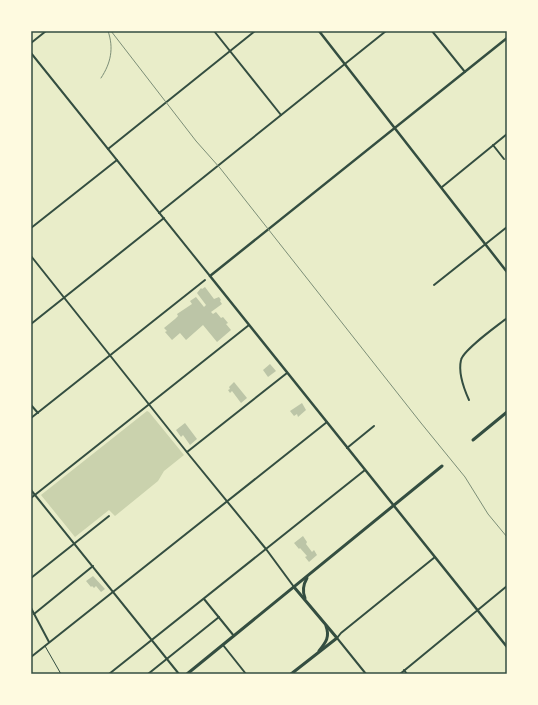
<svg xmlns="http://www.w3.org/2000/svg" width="538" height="705" viewBox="0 0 538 705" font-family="'Asap Condensed',sans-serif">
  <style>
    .green { fill: #cad2ad }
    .building { fill: #bcc5a7 }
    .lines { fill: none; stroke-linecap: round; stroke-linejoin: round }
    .service { stroke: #344e41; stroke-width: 1 }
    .minor { stroke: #344e41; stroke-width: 2 }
    .tertiary { stroke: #344e41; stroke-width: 2.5 }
    .secondary { stroke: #344e41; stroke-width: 3 }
    .rail { stroke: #7c8e77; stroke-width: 1 }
    .neatline { fill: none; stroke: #344e41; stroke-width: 1.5 }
  </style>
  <rect width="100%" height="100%" fill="#e9edc9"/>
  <path class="green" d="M147,411l2,1 35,43 -20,16 -6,10 -43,35 -6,-6 -34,27 -34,-42z"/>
  <g class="building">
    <path d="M205,287l9,12 5,-2 2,3 -1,1 2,3 -11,8 2,2 3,-2 5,6 2,-1 5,6 -2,1 5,6 -14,12 -14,-17 -17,15 -6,-7 -8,7 -7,-8 2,-1 -3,-3 11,-9 3,-3 -1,-2 15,-10 -2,-3 6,-4 8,10 2,-2 -9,-12 4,-5 1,1z"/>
    <path d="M270,364l6,7 -8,6 -5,-7z"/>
    <path d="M234,382l13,16 -6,5 -9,-12 -2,2 -2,-3 2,-1 -1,-2z"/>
    <path d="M302,403l4,7 -8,7 -1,-3 -3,2 -4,-5z"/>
    <path d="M185,423l12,16 -7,6 -7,-10 -2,2 -5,-7z"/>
    <path d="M303,536l4,6 -1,2 6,8 2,-2 3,5 -8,7 -4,-5 2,-1 -7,-8 -1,1 -5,-6z"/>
    <path d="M93,576l12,13 -4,3 -5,-6 -2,2 -2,-2 -1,1 -5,-6z"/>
  </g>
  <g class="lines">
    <path class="service" d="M45,646l16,28"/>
    <g class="minor">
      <path d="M214,31l67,84"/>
      <path d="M432,31l33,41"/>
      <path d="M31,43l15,-12"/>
      <path d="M31,53l179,223"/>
      <path d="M493,145l11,14"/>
      <path d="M108,149l147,-118"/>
      <path d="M442,187l65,-53"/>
      <path d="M159,213l227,-182"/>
      <path d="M31,228l86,-68"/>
      <path d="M31,256l159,200 76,93 28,38"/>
      <path d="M434,285l73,-58"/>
      <path d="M31,324l133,-106"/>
      <path d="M469,400c-5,-11 -11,-27 -8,-40 2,-10 36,-34 46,-42"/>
      <path d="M31,405l7,8"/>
      <path d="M31,418l174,-138"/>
      <path d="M347,448l27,-22"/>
      <path d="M187,452l100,-79"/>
      <path d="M31,490l148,184"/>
      <path d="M31,498l218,-173"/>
      <path d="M31,578l78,-62"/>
      <path d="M204,599l30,37"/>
      <path d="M31,608l18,34"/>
      <path d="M34,614l59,-48"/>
      <path d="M223,645l23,29"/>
      <path d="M31,657l296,-235"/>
      <path d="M404,670l3,4"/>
      <path d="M109,674l256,-204"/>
      <path d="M148,674l71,-57"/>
      <path d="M366,674l-29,-36 4,-5 94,-76"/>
      <path d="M400,674l107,-88"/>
    </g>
    <g class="tertiary">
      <path d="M319,31l188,241"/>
      <path d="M507,38l-297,238 297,371"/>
    </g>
    <g class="secondary">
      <path d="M473,440l34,-28"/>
      <path d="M305,598c-3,-7 -2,-13 2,-20"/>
      <path d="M319,651c7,-9 11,-14 7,-25"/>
      <path d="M187,674l255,-208"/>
      <path d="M291,674l46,-36 -43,-51"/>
    </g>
    <g class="rail">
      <path d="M111,31l85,110 24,27 201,255 44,54 23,37 19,23"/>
      <path d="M101,78c10,-15 13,-30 7,-47"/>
    </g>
  </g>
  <rect width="538" height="705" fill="none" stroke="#fefae0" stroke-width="64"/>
  <rect x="32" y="32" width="474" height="641" class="neatline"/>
</svg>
